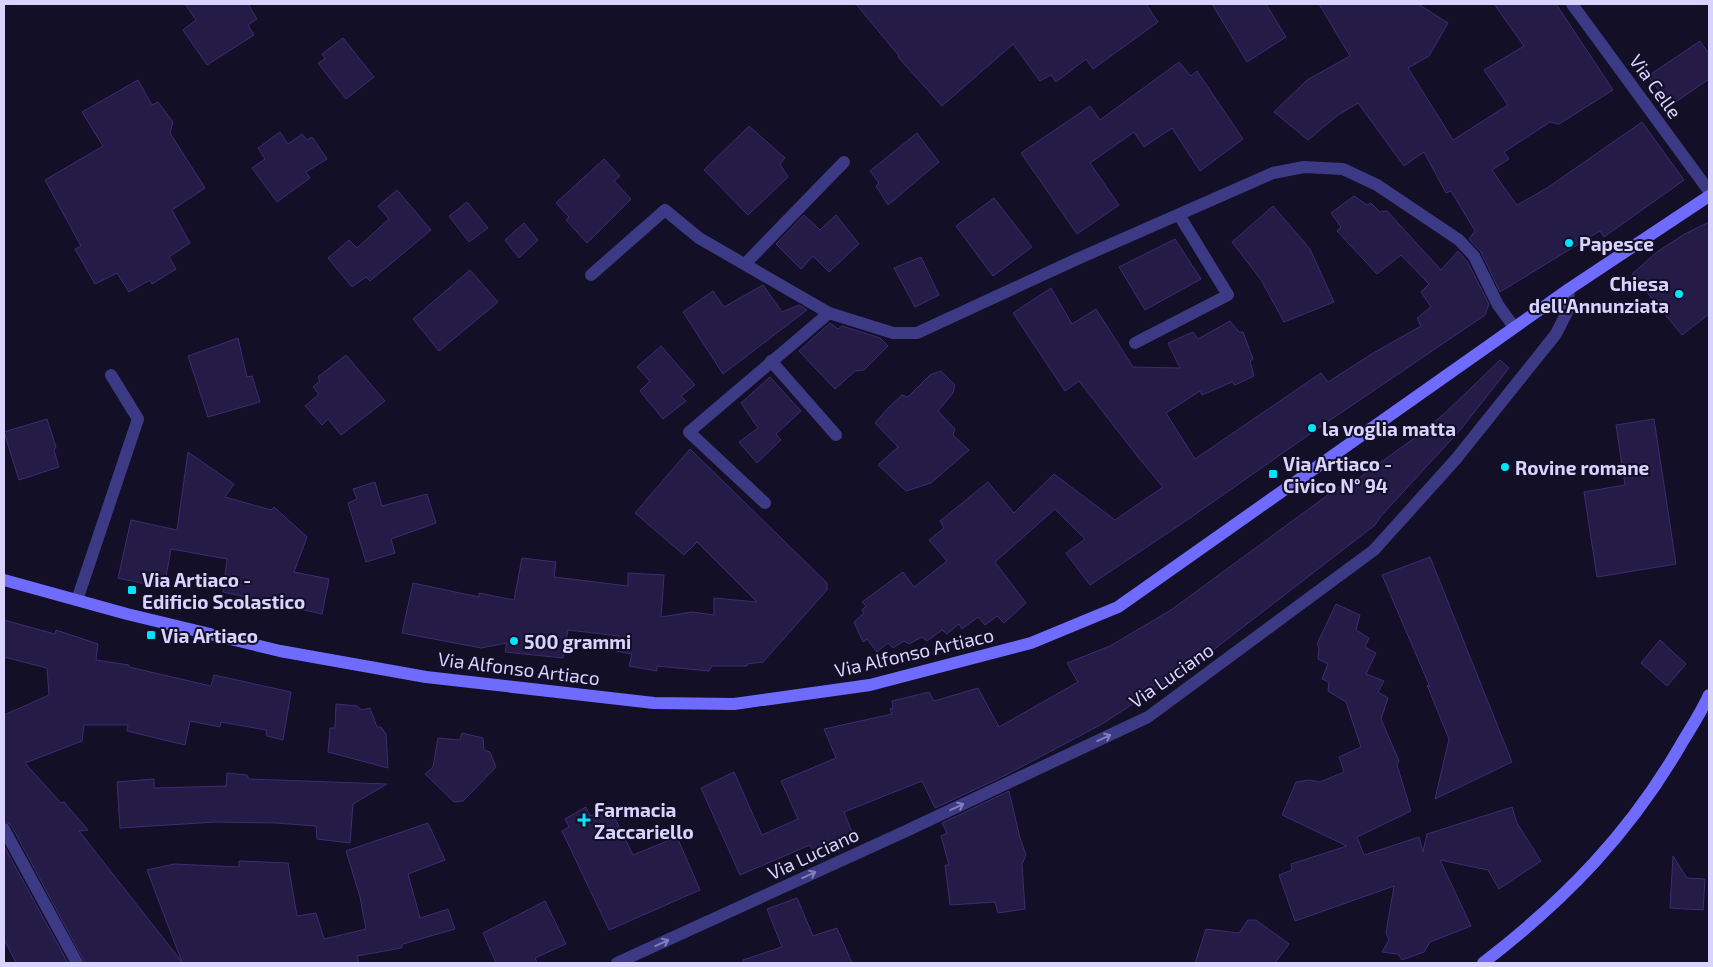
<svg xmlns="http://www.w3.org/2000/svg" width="1713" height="967" viewBox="0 0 1713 967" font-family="'Exo 2',sans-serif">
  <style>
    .building { fill: #241b47; stroke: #3b2d73 }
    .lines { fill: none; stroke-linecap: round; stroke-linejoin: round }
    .street { stroke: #3d3a85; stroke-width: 12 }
    .secondary { stroke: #6f6bff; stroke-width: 12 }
    .oneway { stroke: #837fbc }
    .poi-dot { fill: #00e5ff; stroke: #130f26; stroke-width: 2 }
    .labels { text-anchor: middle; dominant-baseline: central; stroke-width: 4; stroke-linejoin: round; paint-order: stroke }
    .street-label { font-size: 19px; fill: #d9d4ff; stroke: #130f26 }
    .poi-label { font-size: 19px; font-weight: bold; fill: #d9d4ff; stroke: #130f26; text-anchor: start }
  </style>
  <rect width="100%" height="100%" fill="#130f26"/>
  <g class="building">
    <path d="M185,4h63l9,15 -9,6 6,10 -47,30 -24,-35 13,-10z"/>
    <path d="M856,4h290l12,18 -65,47 -7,-10 -30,23 -5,-7 -11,6 -27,-37 -71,62 -44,-49 1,-1z"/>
    <path d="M1212,4h54l20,33 -39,25z"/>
    <path d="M1319,4h99l30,19 -19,33 -21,12 45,72 55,-35 -24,-35 40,-24 -30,-42h62l57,86 -54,34 -9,-2 -46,30 5,7 -17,11 11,16 14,19 30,-17 95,-66 42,58 -80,57 -4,-6 -100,61 -19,-40 -12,-13 6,-8 -24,-40 -5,2 -22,-41 -20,14 -46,-63 -20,12 -30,25 -34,-28 33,-32 43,-24z"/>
    <path d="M343,38l31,39 -28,22 -28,-36 7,-4 -3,-5z"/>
    <path d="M1700,41l9,13v25l-39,27 -22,-30z"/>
    <path d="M1179,62l12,14 6,-5 46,68 -43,32 -28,-43 -28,19 -10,-15 -44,31 29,42 -42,29 -56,-81 69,-47 10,14z"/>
    <path d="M138,80l14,25 6,-3 15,20 -3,11 35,55 -33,22 18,33 -21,14 7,12 -24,15 -2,-4 -21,12 -12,-19 -22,11 -20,-35 6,-3 -36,-66 58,-34 -21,-34z"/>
    <path d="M749,126l36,32 -5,6 8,13 -40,38 -44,-45z"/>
    <path d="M280,132l8,12 14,-10 5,6 5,-3 15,22 -21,13 4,6 -33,24 -25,-34 13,-9 -7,-11z"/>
    <path d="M917,133l22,29 -51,43 -12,-19 3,-3 -9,-12z"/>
    <path d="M604,159l16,17 -6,5 17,18 -44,44 -21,-23 3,-3 -13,-14z"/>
    <path d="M397,190l34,40 -61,51 -4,-4 -14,10 -24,-29 21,-18 8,8 32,-29 -11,-13z"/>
    <path d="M1354,196l13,9 4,-2 9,9 7,-1 54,59 17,-19 9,10 22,43 -4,11 -165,112 -130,91 -100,67 -24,-32 19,-14 -30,-30 -60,53 31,41 -22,20 -7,-7 -12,9 -7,-8 -16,12 -3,-5 -12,10 -5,-4 -15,11 -5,-4 -13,7 -5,-3 -11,7 -5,-5 -11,9 -10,-13 -4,3 -9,-20 10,-9 -2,-3 4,-4 -4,-4 41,-30 11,15 33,-26 -18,-21 15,-12 -4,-7 48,-39 26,31 40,-39 61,46 48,-33 -25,-30 -59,-76 -14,10 -52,-78 38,-25 21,36 24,-15 37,58 47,1 -12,-25 25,-11 5,7 32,-18 9,11h4l10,27 -3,2 4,15 -19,9 -3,-3 -30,13 -2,-4 -34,22 29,46 126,-86 7,9 47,-30 46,-26 -4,-8 14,-11 -10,-15 8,-8 -28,-29 -24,19 -40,-43 4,-4 -10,-14z"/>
    <path d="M994,198l38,49 -39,29 -37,-50z"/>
    <path d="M467,202l21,26 -19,14 -20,-26z"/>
    <path d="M1273,206l37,43 24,53 -50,20 -23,-42 -29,-38z"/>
    <path d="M804,215l16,15 16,-15 23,29 -30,28 -16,-16 -12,13 -25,-25z"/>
    <path d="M1709,222v92l-27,21 -50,-61 25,-22 26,-17z"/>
    <path d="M524,223l14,17 -19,18 -14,-18z"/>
    <path d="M1175,239l26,40 -56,31 -26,-43z"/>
    <path d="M921,257l18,38 -24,12 -21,-39z"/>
    <path d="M470,270l28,32 -59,49 -26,-32z"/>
    <path d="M763,285l19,27 17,-7 8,5 -84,64 -40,-62 30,-21 11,16z"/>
    <path d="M830,323l8,6 4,-3 38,12 8,8 -24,24 -9,1 -20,18 -36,-38z"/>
    <path d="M238,338l9,39 5,-1 8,26 -52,15 -20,-61z"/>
    <path d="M661,346l34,39 -14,11 5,5 -23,18 -23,-28 10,-10 -13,-14z"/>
    <path d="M346,355l39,46 -44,34 -13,-16 -6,6 -17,-19 14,-12 -6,-7 7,-6 -2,-4z"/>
    <path d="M1500,360l9,8 -48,61 -80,87 -6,9 -176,136 -97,63 -96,51 -71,33 -13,-27 -78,31 10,25 -40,16 -4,-8 -70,30 -39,-87 33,-16 28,63 36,-16 -17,-38 55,-23 -12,-29 68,-15 -2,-5 3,-1 -1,-7 37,-9 5,9 44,-13 21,39 79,-45 -11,-19 43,-17 61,-36 180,-132 5,2 57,-41 31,-25z"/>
    <path d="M941,371l14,14 -2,8 -15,18 17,18 -2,6 16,15 -38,33 -25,8 -28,-26 20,-18 -23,-24 13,-15 14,-13 6,2 22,-22z"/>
    <path d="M770,377l31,34 -25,23 5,6 -24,23 -18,-21 19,-14 -17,-25z"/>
    <path d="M47,419l9,28 -2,3 5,17 -40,13 -15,-48z"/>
    <path d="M1654,419l22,145 -79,13 -13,-85 41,-7 -9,-60z"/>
    <path d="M690,449l137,134v7l-64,72 -16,2v2h-35l-3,5 -52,-5v5l-28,-5 3,-12 -16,-3 3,-15 -51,-6 -5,28 -58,-6 2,-9 -26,5 -79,-15 11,-50 66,14v-4l35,7 8,-42 34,4 -2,15 74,9v-13l36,2 -3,42 31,-5 22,3v-17l43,4 -60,-60 -13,13 -49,-42z"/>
    <path d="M188,452l46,32 -9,13 46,13 3,-3 33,30 -13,35 35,7 -7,35 -99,-22 4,-33 -56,-10 -7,39 -46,-10 13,-58 46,10z"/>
    <path d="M375,482l7,24 45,-12 9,29 -45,16 4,14 -29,9 -18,-59 9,-4 -4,-10z"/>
    <path d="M1430,557l82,205 -77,37 14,-60 -22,-54 3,2 -48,-112z"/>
    <path d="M1336,604l24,11 -4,15 13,8 -4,9 11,6 -10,21 18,7 -6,11 10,6 -7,21 18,42 -2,4 14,46 -54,26 7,18 55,-18 4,15 4,-18 85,-27 5,16 24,38 -42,28 -11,-19 -48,-10 31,66 -41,16 -6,10 -22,8 -4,-6 -16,-2 7,-12 -3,-7 8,-47 -99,35 -16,-46 13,-5 -1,-6 56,-18 -65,-31 14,-33 13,-2 11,2 24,-10 -5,-15 22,-10 -15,-45 -18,-11 1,-9 -7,-3 6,-15 -10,-5 1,-11 -2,-4z"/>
    <path d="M4,620l51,14 1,-4 42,14 -2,16 33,5v2l82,19 3,-11 77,17 -8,48 -16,-4 -1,-6 -45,-8 -1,5 -30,-6 -5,24 -58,-14 1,-6h-44l-2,16 -57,22 36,40 3,-1 24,28 -9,1 103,131 -35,-92 27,-6 65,3v-6l49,2 9,53 19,-3 8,26 42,-10 -6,-32 -14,-46 82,-28 17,37 -37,14 12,44 28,-9 7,20 -52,15 -2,4 -44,8 2,7h-274l-74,-138 -7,-4v-106l45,-20 -2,-27 -43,-11z"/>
    <path d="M1660,640l26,24 -19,22 -26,-23z"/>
    <path d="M336,704l21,2 5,4 8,-2 7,19h4l5,7 2,34 -60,-16 2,-24h5z"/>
    <path d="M462,733l21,5 1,12 6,2 6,15 -33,34 -9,1 -29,-28 8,-7 5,-29 22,2z"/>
    <path d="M227,773l20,2 2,4 138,5 -34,20 -3,39 -33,-4 -1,-13 -40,-3 -60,-1 -96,6 -3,-46 37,-3v9l72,-2z"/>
    <path d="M1009,791l11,47 6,17 -4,9 3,45 -27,4 -3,-11 -45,3 -5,-40h4l-8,-29 6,-3 -5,-10z"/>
    <path d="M586,807l4,9 20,-8 23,47 44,-18 23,53 -91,40 -47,-99 7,-4 -4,-8z"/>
    <path d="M4,846l64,117h-52l-12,-24z"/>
    <path d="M1673,856l14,22 18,1 -2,31 -33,-2z"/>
    <path d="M797,898l16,38 24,-8 15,35h-109v-3l39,-13 -15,-38z"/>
    <path d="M545,901l21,43 -31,14 2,5h-41l-13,-30z"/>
    <path d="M1248,920h8l33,24 -14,19h-80l11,-34 33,4z"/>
  </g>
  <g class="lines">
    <g class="street">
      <path d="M1572,4l137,187"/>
      <path d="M745,264l99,-102"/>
      <path d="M591,275l74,-65 34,28 130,75 64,20h24l158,-73 198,-87 31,-6 39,2 34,16 82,55 15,16 24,49 16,22"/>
      <path d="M1135,343l93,-48 -49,-80"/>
      <path d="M771,361l65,74"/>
      <path d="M765,503l-76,-71 140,-119"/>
      <path d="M77,600l61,-181 -27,-44"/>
      <path d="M4,829l73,134"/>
      <path d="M617,963l289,-132 242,-114 226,-167 82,-91 100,-125 11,-22 2,-23"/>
    </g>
    <g class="secondary">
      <path d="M4,580l123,34 153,37 146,26 228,26 80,1 136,-19 161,-42 87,-36 451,-318 140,-93"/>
      <path d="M1483,963c83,-64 148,-131 200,-222 9,-15 19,-30 26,-46"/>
    </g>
  </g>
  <defs><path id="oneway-shaft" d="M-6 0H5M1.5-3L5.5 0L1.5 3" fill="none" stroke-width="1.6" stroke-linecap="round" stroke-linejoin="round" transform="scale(1.25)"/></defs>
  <g class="oneway">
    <use href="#oneway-shaft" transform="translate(1104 738) rotate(-25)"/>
    <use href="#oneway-shaft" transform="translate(957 807) rotate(-25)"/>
    <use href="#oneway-shaft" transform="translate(809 875) rotate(-25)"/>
    <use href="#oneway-shaft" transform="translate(662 943) rotate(-25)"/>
  </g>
  <g class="poi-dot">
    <circle cx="1569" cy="243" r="5"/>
    <circle cx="1679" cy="294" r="5"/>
    <circle cx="1312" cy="428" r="5"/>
    <circle cx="1505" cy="467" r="5"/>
    <rect x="1268" y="469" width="10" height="10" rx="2.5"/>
    <rect x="127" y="585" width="10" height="10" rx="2.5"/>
    <rect x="146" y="630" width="10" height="10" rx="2.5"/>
    <circle cx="514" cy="641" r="5"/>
    <path d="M581.5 812.5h5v5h5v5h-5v5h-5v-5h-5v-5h5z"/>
  </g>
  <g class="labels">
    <g class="street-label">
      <text transform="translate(1656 86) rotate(54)">Via Celle</text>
      <text transform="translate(914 652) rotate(-13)">Via Alfonso Artiaco</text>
      <text transform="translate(519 668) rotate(7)">Via Alfonso Artiaco</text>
      <text transform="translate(1171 675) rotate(-35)">Via Luciano</text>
      <text transform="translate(813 853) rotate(-25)">Via Luciano</text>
    </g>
    <g class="poi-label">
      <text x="1579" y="243">Papesce</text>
      <text x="1669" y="283" text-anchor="end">Chiesa<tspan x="1669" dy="22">dell'Annunziata</tspan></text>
      <text x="1322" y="428">la voglia matta</text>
      <text x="1283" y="463">Via Artiaco -<tspan x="1283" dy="22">Civico N° 94</tspan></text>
      <text x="1515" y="467">Rovine romane</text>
      <text x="142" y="579">Via Artiaco -<tspan x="142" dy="22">Edificio Scolastico</tspan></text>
      <text x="161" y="635">Via Artiaco</text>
      <text x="524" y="641">500 grammi</text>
      <text x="594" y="809">Farmacia<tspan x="594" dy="22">Zaccariello</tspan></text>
    </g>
  </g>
  <rect width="1713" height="967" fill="none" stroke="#d9d4ff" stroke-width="10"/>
</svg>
